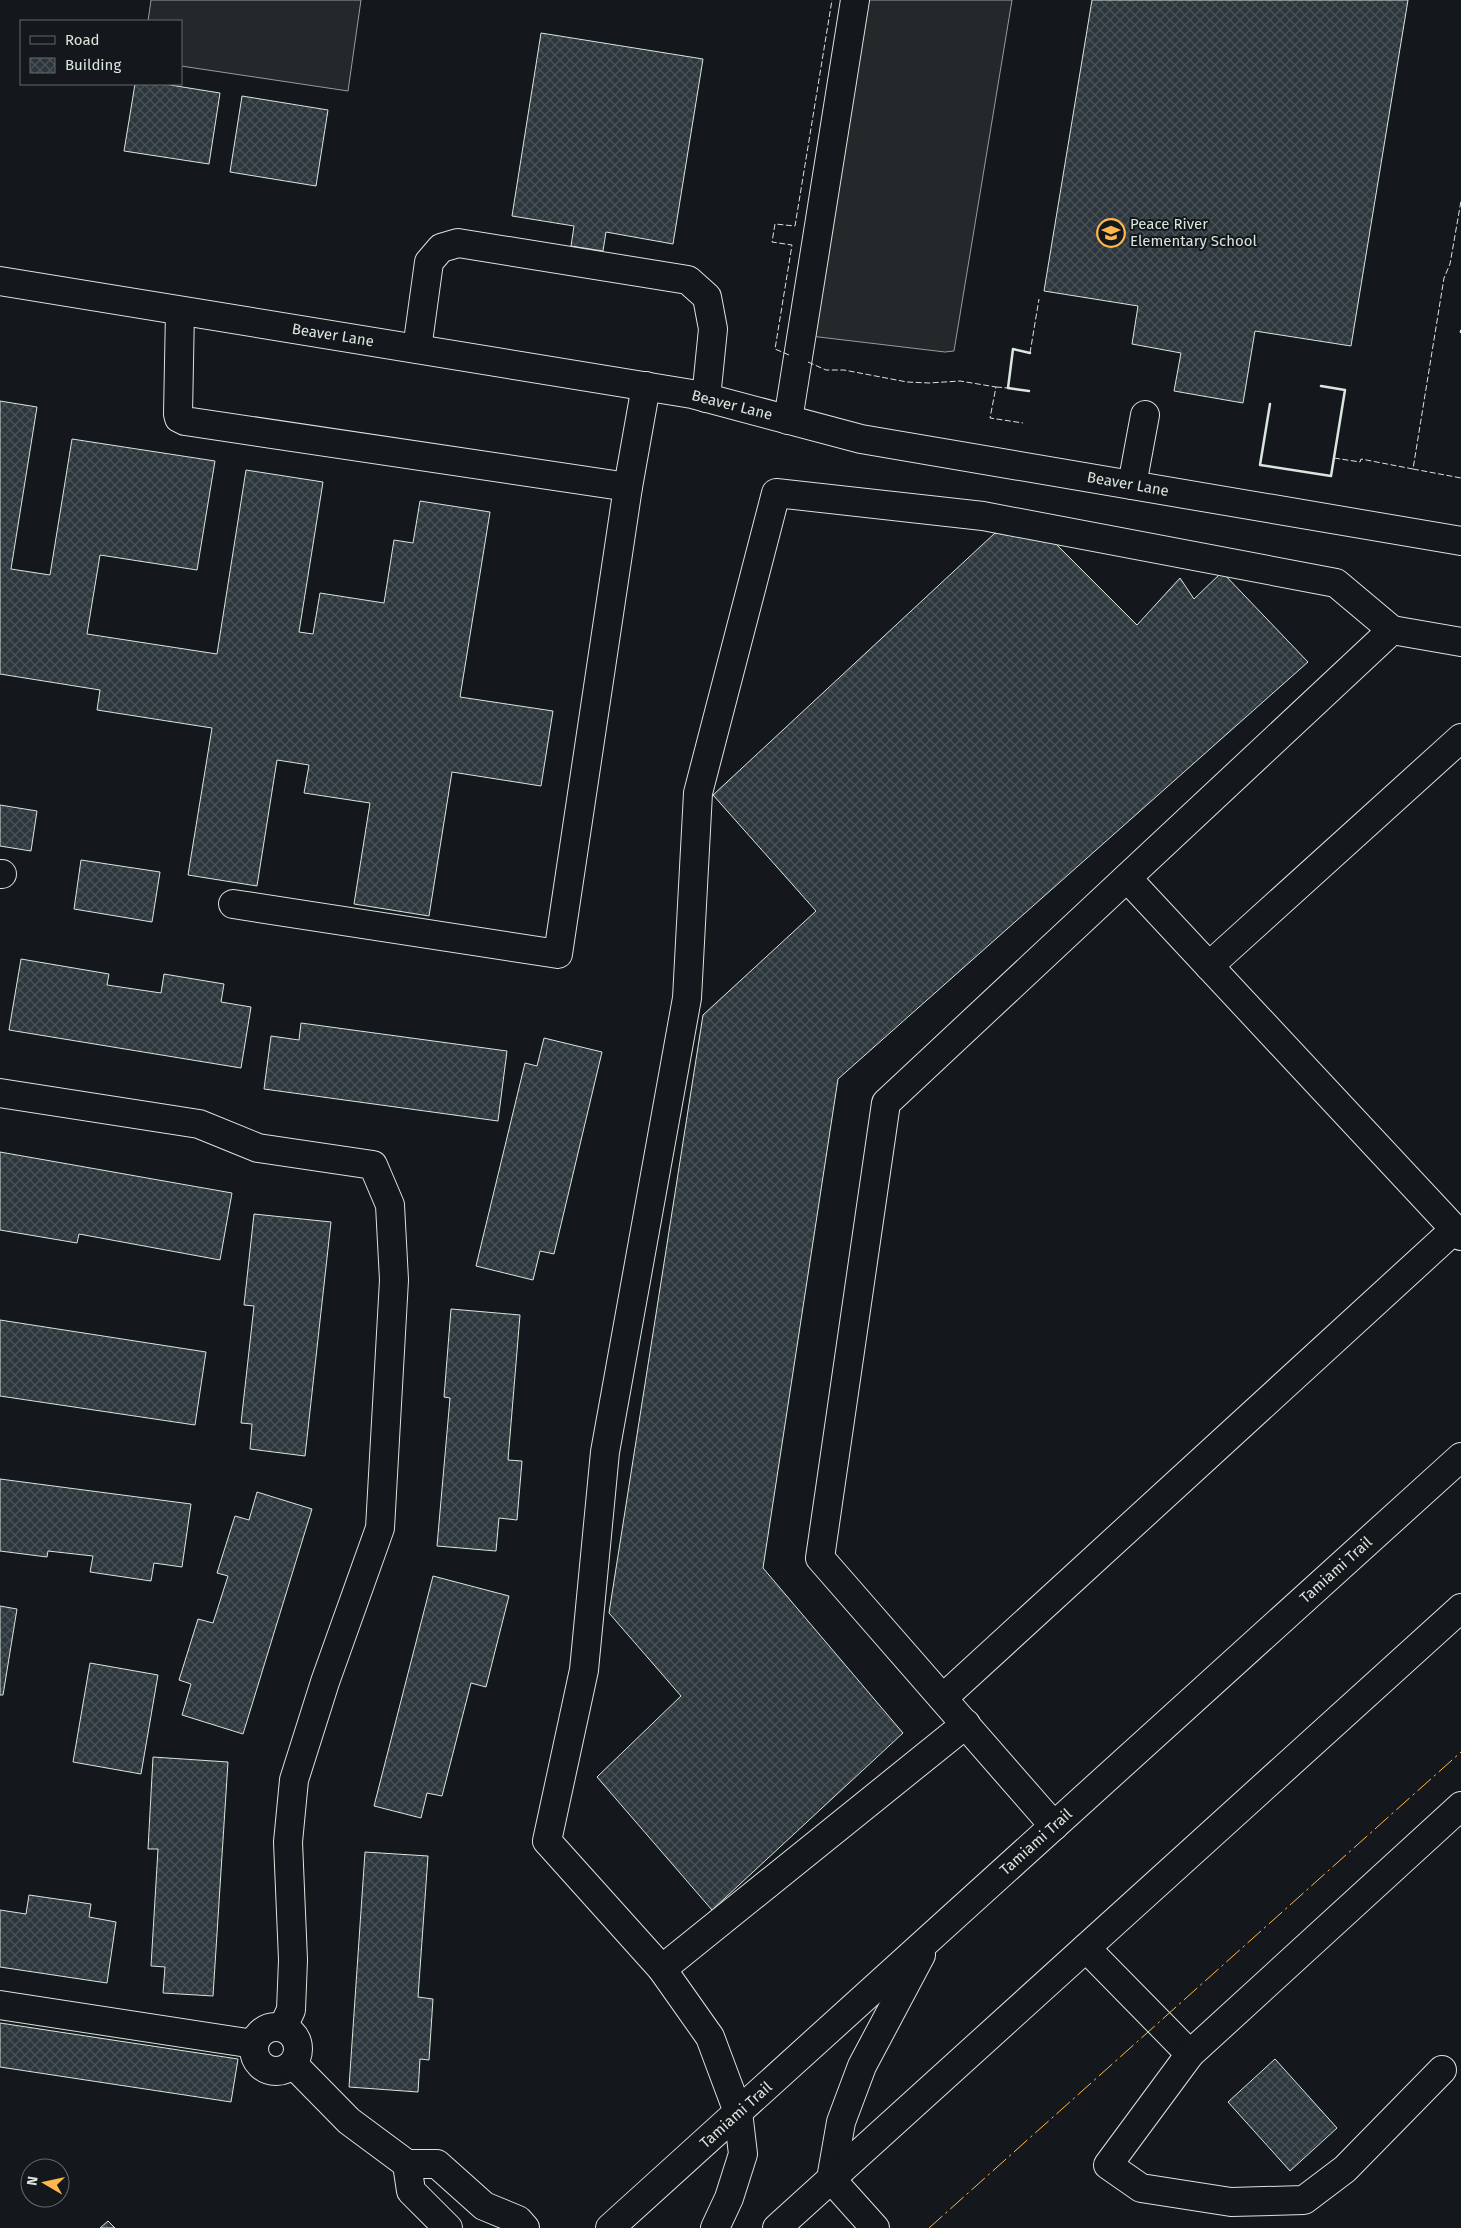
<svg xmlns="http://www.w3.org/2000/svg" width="1461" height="2228" viewBox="0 0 1461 2228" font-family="'Fira Sans',sans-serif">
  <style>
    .parking { fill: #24282b; stroke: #939e99 }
    .building { fill: url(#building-cross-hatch); stroke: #d8e6dc }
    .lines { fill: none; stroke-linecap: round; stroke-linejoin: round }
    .minor-casing { stroke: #d8e6dc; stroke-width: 30 }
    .major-casing { stroke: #d8e6dc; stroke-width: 30 }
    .minor { stroke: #14181c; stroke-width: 28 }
    .major { stroke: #14181c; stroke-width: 28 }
    .fence { stroke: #d8e6dc; stroke-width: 1; stroke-dasharray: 6 2.5; stroke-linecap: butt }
    .wall { stroke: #d8e6dc; stroke-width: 2.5 }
    .power { stroke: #ffb74d; stroke-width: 1; stroke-dasharray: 18 4 2.5 4; stroke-linecap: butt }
    .labels { text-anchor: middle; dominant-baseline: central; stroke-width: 4; stroke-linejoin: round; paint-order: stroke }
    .poi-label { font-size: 15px; fill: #d8e6dc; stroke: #14181c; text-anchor: start }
    .street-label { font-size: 15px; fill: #d8e6dc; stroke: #14181c }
  </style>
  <defs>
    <pattern id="building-cross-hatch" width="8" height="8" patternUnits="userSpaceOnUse" patternTransform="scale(1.25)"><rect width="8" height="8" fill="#2c363c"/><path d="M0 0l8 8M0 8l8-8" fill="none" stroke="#4a5358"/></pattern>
  </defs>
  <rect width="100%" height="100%" fill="#14181c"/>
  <g class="parking">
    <path d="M151,0h210l-13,91 -167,-25v-45h-33z"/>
    <path d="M855,0h157l-58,351 -9,1 -143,-17z"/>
  </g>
  <g class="building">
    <path d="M1092,0h316l-57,346 -96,-15 -12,72 -69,-12 7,-38 -49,-9 6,-38 -94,-15z"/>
    <path d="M541,33l162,26 -30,185 -67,-12 -3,19 -32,-5 3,-20 -62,-10z"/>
    <path d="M135,84h29l56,9 -11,71 -85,-13z"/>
    <path d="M242,96l86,14 -12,76 -86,-14z"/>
    <path d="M0,401l37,6 -26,162 39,6 22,-136 143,22 -18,109 -97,-15 -13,79 130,20 29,-184 77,12 -24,150 14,2 7,-41 64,10 10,-63 19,3 7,-42 70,11 -30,185 93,14 -12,75 -89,-14 -23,144 -75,-12 16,-101 -66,-10 5,-28 -32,-5 -20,126 -69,-11 24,-147 -115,-18 3,-20 -100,-16z"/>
    <path d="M995,533l59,9 83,83 43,-47 14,21 28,-27 86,90 -470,417 -75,489 140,165 -191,177 -115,-133 84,-81 -72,-83 94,-598 113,-104 -103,-116z"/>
    <path d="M0,805l37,6 -6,40 -31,-5z"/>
    <path d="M81,860l79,12 -8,50 -78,-13z"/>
    <path d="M21,959l88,15 -2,11 54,8 3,-19 60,10 -3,18 30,5 -10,61 -232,-38z"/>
    <path d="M301,1023l206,28 -9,70 -234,-32 7,-53 28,4z"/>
    <path d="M544,1038l58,14 -48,202 -14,-3 -7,29 -57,-14 49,-203 12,3z"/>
    <path d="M0,1152l232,41 -12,67 -141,-26 -2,9 -77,-13z"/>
    <path d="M254,1214l77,8 -26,234 -55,-7 2,-25 -11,-1 13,-117 -10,-1z"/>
    <path d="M451,1309l69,6 -12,145 14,1 -5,59 -18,-2 -3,33 -59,-5 13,-148 -6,-1z"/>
    <path d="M0,1320l206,32 -11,73 -195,-29z"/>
    <path d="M0,1479l191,25 -9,63 -28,-4 -3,18 -61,-9 3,-16 -45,-5 -1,6 -47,-6z"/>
    <path d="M257,1492l55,17 -69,225 -61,-19 9,-31 -12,-4 19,-61 15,4 15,-47 -11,-3 18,-57 14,4z"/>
    <path d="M433,1576l76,20 -23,91 -15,-4 -29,113 -15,-3 -6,25 -47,-12z"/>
    <path d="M0,1606l17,3 -14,86h-3z"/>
    <path d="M90,1663l68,12 -17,99 -68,-12z"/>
    <path d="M153,1757l75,5 -15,234 -50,-3 2,-26 -14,-1 7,-117h-10z"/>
    <path d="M365,1852l63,4 -10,141 15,2 -4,61 -9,-1 -2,33 -69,-5z"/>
    <path d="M29,1895l62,9 -2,13 27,5 -9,61 -107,-16v-57l26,4z"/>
    <path d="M0,2023l238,36 -7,43 -231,-35z"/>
    <path d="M1275,2059l62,69 -47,43 -62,-69z"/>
    <path d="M108,2221l7,7h-15z"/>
  </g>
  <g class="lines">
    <defs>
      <g id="minor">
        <path d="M0,281l692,113 169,45 600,102"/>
        <path d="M180,311l-2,103 1,4 6,3 443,66"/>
        <path d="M417,349l12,-87 12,-14 17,-5 230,37 19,17 6,32 -7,69"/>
        <path d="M788,420l67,-420"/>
        <path d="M1132,485l13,-70"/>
        <path d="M0,874h2"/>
        <path d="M1127,878l334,358"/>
        <path d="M233,904l325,50 70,-467 18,-101"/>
        <path d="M1209,966l252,-228"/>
        <path d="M0,1093l199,31 59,24 115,17 17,40 4,75 -14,248 -55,154 -31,98 -6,62 5,118 -2,50 -8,17"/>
        <path d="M943,1698l512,-469"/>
        <path d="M1054,1826l-234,-268 66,-455 506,-473"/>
        <path d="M1086,1948l104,106 271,-248"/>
        <path d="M662,1969l304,-245"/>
        <path d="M0,2005l254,39"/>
        <circle cx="276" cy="2049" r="22"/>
        <path d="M1190,2054l-82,111 33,23 90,14 73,-2 41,-31 97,-99"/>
        <path d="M293,2064l56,57 58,43h30l47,42 34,14 7,8"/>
        <path d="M738,2112l-28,-75 -48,-68 -115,-128 37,-171 21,-218 82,-454 11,-205 78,-300 207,23 353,67 56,47 69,12"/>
        <path d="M407,2164l4,27 37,37"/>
        <path d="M831,2179l44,49"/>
      </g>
      <g id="major">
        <path d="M831,2179l10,-57 21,-56 59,-111"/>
        <path d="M610,2228l851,-771"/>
        <path d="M715,2228l14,-30 14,-44 -5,-42"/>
        <path d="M777,2228l684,-620"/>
      </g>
    </defs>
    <use href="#minor" class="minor-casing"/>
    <use href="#major" class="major-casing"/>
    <use href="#minor" class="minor"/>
    <use href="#major" class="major"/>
    <g class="fence">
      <path d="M1030,353l9,-54"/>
      <path d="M789,355l-14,-6 17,-104 -20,-3 3,-18 20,2 37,-226"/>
      <path d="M808,362l18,8h18l63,12 22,1 31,-2 36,6 -6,31 33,5"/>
      <path d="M996,387l12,1"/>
      <path d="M1334,458l26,4 1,-3 52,10 31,-191 6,-14 11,-63"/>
      <path d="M1413,469l48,9"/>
    </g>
    <g class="wall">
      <path d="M1461,331v1"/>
      <path d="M1029,391l-21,-3 5,-39 17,4"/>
      <path d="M1270,404l-10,61 71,11 14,-86 -24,-4"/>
    </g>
    <path class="power" d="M929,2228l532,-476"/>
  </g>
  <defs>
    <symbol id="school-ring" viewBox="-11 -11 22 22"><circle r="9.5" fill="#14181c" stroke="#ffb74d" stroke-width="1.5"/><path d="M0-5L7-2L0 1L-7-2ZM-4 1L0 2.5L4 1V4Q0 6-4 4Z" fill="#ffb74d"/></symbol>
  </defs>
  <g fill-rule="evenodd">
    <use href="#school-ring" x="1095" y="217" width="32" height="32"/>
  </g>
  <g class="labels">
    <g class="poi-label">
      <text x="1130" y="224">Peace River<tspan x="1130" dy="17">Elementary School</tspan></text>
    </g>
    <g class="street-label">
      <text transform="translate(333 335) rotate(9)">Beaver Lane</text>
      <text transform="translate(732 405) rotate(14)">Beaver Lane</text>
      <text transform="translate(1128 484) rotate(10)">Beaver Lane</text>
      <text transform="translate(1336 1570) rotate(-42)">Tamiami Trail</text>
      <text transform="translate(1036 1842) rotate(-42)">Tamiami Trail</text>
      <text transform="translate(736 2115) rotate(-42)">Tamiami Trail</text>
    </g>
  </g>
  <rect x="20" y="20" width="162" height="65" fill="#14181c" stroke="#626a69"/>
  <rect x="30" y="36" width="25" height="8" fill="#14181c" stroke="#626a69"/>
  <text x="65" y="45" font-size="15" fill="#d8e6dc">Road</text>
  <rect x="30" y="58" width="25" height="15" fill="url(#building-cross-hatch)" stroke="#626a69"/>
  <text x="65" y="70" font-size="15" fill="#d8e6dc">Building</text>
  <g transform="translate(45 2183) rotate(279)"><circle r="24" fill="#14181c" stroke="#626a69"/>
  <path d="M0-4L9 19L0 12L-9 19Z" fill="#ffb74d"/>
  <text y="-8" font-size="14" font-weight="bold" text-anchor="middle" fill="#d8e6dc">N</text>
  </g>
</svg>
